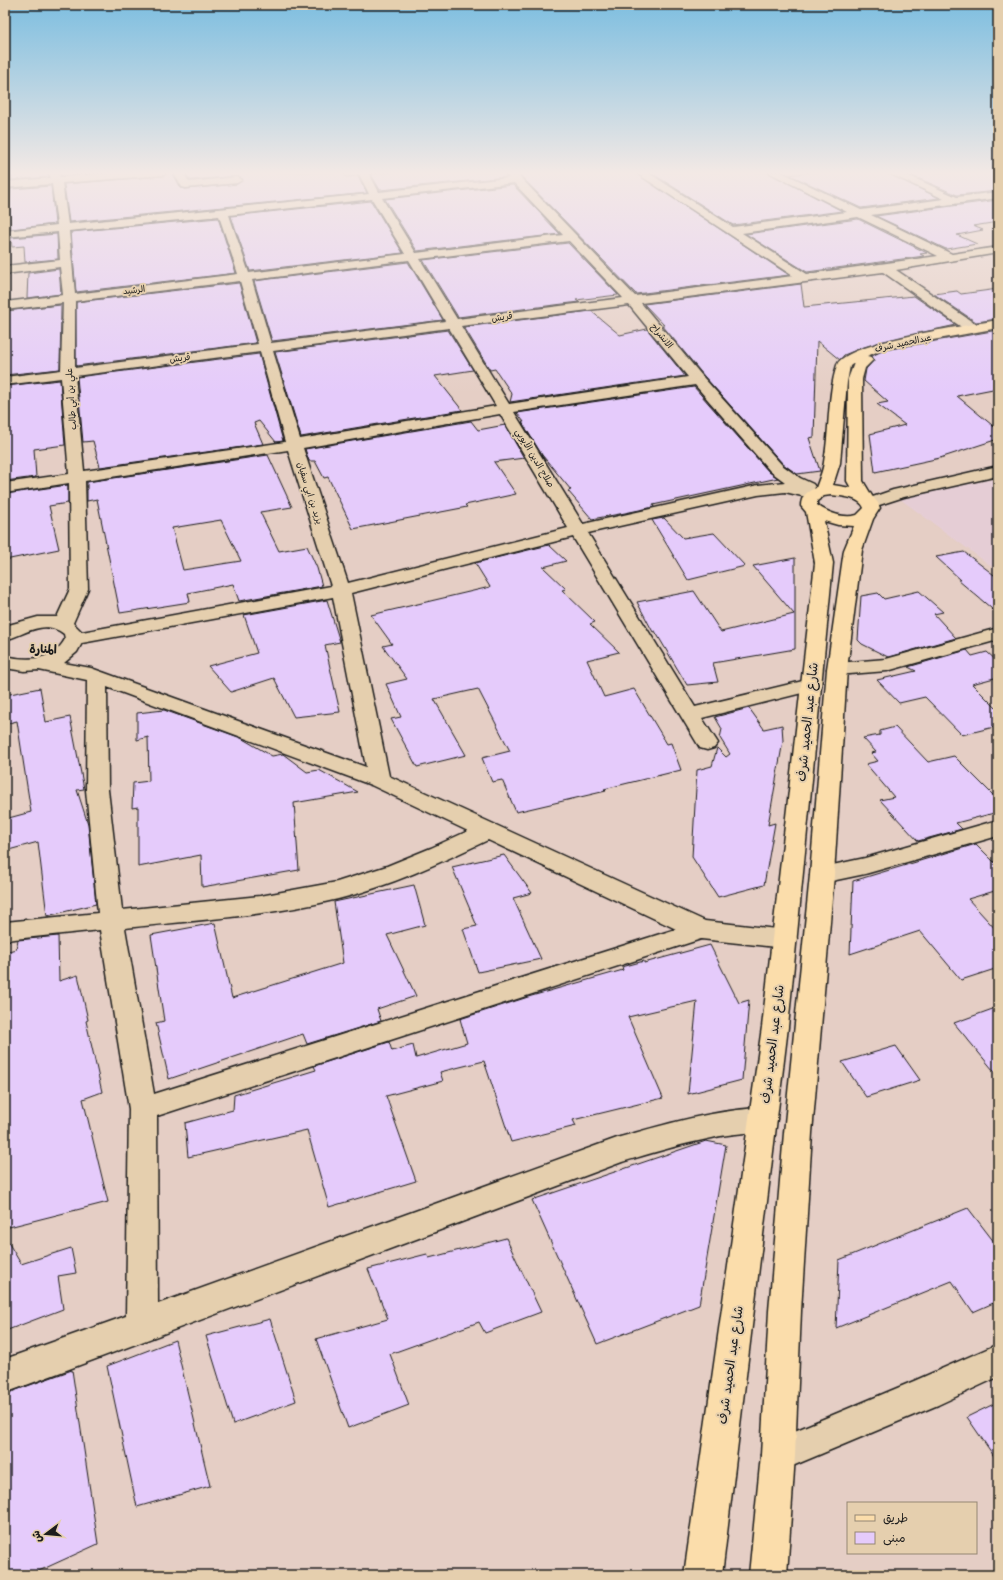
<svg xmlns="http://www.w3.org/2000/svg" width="1003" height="1580" viewBox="0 0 1003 1580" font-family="'Comic Neue','Playpen Sans Arabic',sans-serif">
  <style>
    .built { fill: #e5cdd5 }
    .building { fill: #e5cbfb; stroke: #1c1c1c; fill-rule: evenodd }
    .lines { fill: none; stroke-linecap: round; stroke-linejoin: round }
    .minor-casing { stroke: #1c1c1c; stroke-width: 3 }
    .major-casing { stroke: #1c1c1c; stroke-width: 3 }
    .minor { fill: #e5cfae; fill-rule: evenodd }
    .major { fill: #fbddab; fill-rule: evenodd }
    .labels { text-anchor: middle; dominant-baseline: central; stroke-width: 4; stroke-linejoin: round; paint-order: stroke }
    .far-street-label { font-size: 9px; fill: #1c1c1c; stroke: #e5cfae }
    .neighbourhood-label { font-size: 12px; font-weight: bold; fill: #1c1c1c; stroke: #e5cfae }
    .near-street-label { font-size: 13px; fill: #1c1c1c; stroke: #e5cfae }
  </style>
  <rect width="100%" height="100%" fill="#e5cec5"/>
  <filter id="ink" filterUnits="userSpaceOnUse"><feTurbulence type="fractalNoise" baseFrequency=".025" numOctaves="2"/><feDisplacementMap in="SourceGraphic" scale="8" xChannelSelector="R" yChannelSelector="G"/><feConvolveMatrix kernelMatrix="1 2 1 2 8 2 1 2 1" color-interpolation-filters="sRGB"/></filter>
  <g filter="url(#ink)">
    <path class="built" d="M998,478v93l-98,-72z"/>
    <g class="building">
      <path d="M13,172h34l2,5 -37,3z"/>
      <path d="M169,172h3l9,16 5,1 51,-5 6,-5 -6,-3 -47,4 -5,-8h158l3,5 12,-1 9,17 -298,29 -5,-38 99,-8z"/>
      <path d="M392,172h111l3,5 -126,13 -9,-16z"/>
      <path d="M517,172h117l155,103 -153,19z"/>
      <path d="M650,172h117l75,39 -109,14z"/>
      <path d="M811,172h74l54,26 -78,10 -71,-33z"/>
      <path d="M904,172h91v9l3,2v8l-41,4z"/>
      <path d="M513,185l47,49 -143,17 -32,-52z"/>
      <path d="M51,186l4,38 -44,5 -2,-30 2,-10z"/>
      <path d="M998,200v22l-25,4 10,4 -26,5 20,9 -31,5 -70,-33z"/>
      <path d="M371,201l32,52 -153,18 -19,-55z"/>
      <path d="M218,218l18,55 -160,19 -5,-60z"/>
      <path d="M858,219l69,34 -7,1 4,2 -117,16 -61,-38z"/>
      <path d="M57,234l1,25 -33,3 -1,-16 -12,1 -1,-9z"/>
      <path d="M568,243l50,52 -42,5 3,2 -121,15 -35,-57z"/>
      <path d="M408,262l35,58 -171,21 -18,-60z"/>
      <path d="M59,269l2,25 -34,4 1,-25z"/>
      <path d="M239,283l17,60 -180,23v-64z"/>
      <path d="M801,284l3,23 110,-11 42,29 -72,16 -23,7 -17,7 -4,5 -23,-19 -3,96 -5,1 11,33 -23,3 -14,-10 -79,-88 -42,-51h2l-20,-21z"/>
      <path d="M998,289v30l-22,3 -42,-28 23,-3 4,3z"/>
      <path d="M61,305l-1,64 -55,6v-64z"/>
      <path d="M591,311l29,24 27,-6 38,47 -175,26 2,-8 -17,-25 -5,1 -26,-43z"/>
      <path d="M448,330l25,40 -38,6 27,34 -161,27 -26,-85z"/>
      <path d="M998,330v58l-41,8 41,34v9l-58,19 -65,14 -5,-38 35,-9 -28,-21 11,-2 -24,-21 2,-12 8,-9 -2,-4 12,-6z"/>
      <path d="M259,354l24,87 -7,1 -17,-21 -5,2 9,21 -163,23 -7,-26 -10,1 -6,-65z"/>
      <path d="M60,380l5,65 -31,4 2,28 -31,4v-95z"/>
      <path d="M694,387l75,85 9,6 -125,27 1,2 -29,6 -33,6 -24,-28 3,-1 -29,-35 -20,-33h2l-7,-9z"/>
      <path d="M471,421l7,9 27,-5 19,33 -30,4 22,32 -51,11 2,2 -114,22 -25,-52 -4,1 -9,-17h-6l-4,-12z"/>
      <path d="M268,455l24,52 -32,5 19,39 28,-5 10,22 5,18 -83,15 -6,-17 -45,9 2,9 -70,11 -23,-114 -10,2v-19zM221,520l20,41 -58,9 -11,-42z"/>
      <path d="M68,485v18l-19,3 10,43 -54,11v-66z"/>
      <path d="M664,518l19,20 31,-5 31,33 -57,14 -36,-60z"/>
      <path d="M549,545l17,16 -23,6 23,22 -4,1 33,32 -5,2 29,28 -32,8 17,37 30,-8 33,55 4,-1 10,27 -77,19 2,2 -90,21 -14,-32 -10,2 -10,-24 28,-7 -32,-62 -44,10 32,56 -49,12 -26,-48 10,-2 -15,-33 21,-5 -24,-33 9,-2 -21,-29 119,-28 -15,-24z"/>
      <path d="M964,552l34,26v36l-40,-34h3l-25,-23z"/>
      <path d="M795,558v91l-82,14 5,19 -31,3 -32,-54 -2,1 -16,-30 57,-11 27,41 73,-18 -41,-48z"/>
      <path d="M919,591l24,21 -9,2 22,24 -68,19 -26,-13 -4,-4 3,-44 17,-3 6,6z"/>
      <path d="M327,600l13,42 -15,3 15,67 -46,5 -20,-39 -43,14 -23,-26 49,-13 -13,-38z"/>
      <path d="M967,650l5,6 15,-4 11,10v15l-26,7 26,26v16l-36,9 -37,-38 -26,6 -22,-23 39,-9 -8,-4z"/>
      <path d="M40,688l6,34 24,-5 14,72 -7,1 11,34 8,80 -49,12 -9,-74 -33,9v-32l26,-7 -14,-91 -12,3v-29z"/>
      <path d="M749,708l15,21 18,-4 1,16 -15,84 7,-2 -11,62 -46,12 -26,-40 5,-87 15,-4 5,-18 9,9 4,-3 -10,-16 2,-9 -7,-12z"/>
      <path d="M164,710l77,28 31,18 11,-2 24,18 12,-2 39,22 -64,11 5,67 -97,17 -1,-32 -63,12v-60l-6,1 1,-25 16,-2 -1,-44 -11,3v-27z"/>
      <path d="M895,727l33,35 26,-6 44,44v12l-42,11 6,6 -44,12 -38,-41 14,-3 -28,-33 12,-3 -7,-8 5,-1 -13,-14 17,-3v-4z"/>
      <path d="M976,844l22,22v24l-30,9 30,33v36l-37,12 -41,-49 -70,23 3,-73z"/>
      <path d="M504,855l28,38 -19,5 28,61 -63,13 -15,-43 14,-3 -25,-59z"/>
      <path d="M414,885l11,40 -38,10 29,61 -39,13 4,12 -74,23 -4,-10 -134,45 -13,-56 8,-2 -13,-86 64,-12 17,75 111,-35 -9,-61z"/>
      <path d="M58,936l1,45 19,-6 10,45 -2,1 16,71 -19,7 25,103 -103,26v-276l11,-3 2,-9z"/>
      <path d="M710,945l29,58 10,-3 -7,80 -54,14 9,-93 -69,16 35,81 -90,22 3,6 -65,16 -27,-81 -44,11 3,9 -57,15 30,85 -87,26 -22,-77 -119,27 -3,-34 48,-13 1,-15 82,-25 -2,-4 75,-24 3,9 21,-6 3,13 51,-15 -7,-24 68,-22 95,-27 -1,-3 22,-6v2z"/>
      <path d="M998,1007v69l-44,-53z"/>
      <path d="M896,1046l24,34 -54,17 -24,-35z"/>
      <path d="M706,1141l20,4 -27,160 -102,39 -65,-144z"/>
      <path d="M968,1208l30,39v54l-25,11 -21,-31 -116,47 3,-68z"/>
      <path d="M5,1237l16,27 50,-16 5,25 -18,3 5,33 -58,22z"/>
      <path d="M506,1238l35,74 -56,21 -6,-11 -89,32 19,51 -61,23 -32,-89 72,-20 -20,-50 59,-15 2,4z"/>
      <path d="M270,1319l26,82 -63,23 -27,-88z"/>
      <path d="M175,1340l35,146 -73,21 -30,-141z"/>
      <path d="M72,1370l26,174 -68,31h-25v-181z"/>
      <path d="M998,1402v60l-31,-45z"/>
    </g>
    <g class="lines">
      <defs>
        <g id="minor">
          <path d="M48,172h10l2,5 64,-5h44l-5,3 -101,8 6,41 301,-30 -11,-22h10l11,20 130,-14 -5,-6h11l120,124 158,-20 -158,-104h12l86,55 114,-15 -79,-40h13l80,38 83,-11 -58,-27h14l57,25 41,-5v6l-127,17 81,39 46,-7v6l-102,17 81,55 1,3 -1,3h-10l-84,-59 -242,31 62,74 79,88 18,13 13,6 2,3 -1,2 7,2 2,3 -2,3 -6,2 -30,-7 -27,3 -170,38 107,174 116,-28 7,2 3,4 -3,4 -116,29 16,25 -4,5 -7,2 -7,-2 -127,-211 -222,56 38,183 316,145 80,9 9,2 3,7 -3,7 -9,2 -84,-9 -544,177 1,188 462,-167c39,-11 77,-22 117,-27 13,-1 24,-4 36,0l4,9 -4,9c-20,6 -41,5 -61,10 -31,6 -60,15 -90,24l-617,231v-34l121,-43 3,-207 -29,-179 -95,10v-18l93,-9 -12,-123 1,-110 -48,-10 -15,1 -19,-3v-12c22,5 49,5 60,-17l-1,-5c-21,-16 -39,1 -59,6v-14l33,-9h19l13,-28 -1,-106 -64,10v-10l64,-9 -8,-96 -56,7v-8l56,-7 2,-67 -58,7v-8l58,-7 -3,-28 -55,7v-8l55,-6 -2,-28 -53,5v-6l52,-6 -5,-41 -47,4v-6l46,-4zM514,183l49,52 -147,18 -34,-55zM372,199l33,55 -156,19 -20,-58zM219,216l19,58 -163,20 -6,-63zM858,217l80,39 -131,18 -65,-41zM569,241l54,57 -166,21 -37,-60zM409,260l36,61 -174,22 -19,-63zM240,281l18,63 -183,24v-67zM629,305l59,72 -179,27 -48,-78zM449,328l47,78 -196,33 -27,-88zM260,352l25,90 -201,29 -9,-95zM695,385l75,86 15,11 -27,3 -175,39 -69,-112zM500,414l68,114 -220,55 -45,-135zM288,450l43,136 -249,46 -9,-9 15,-34 -3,-108zM333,597l33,170 -275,-99 -27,-5 13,-11 5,-9zM107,687l264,98 97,46 -37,17 -44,18 -50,16 -77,14 -138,14 -14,-120zM488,840l188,89 -522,165 -29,-166c71,-8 143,-12 213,-29 52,-13 102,-36 150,-59z"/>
          <path d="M173,172h10l6,10 48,-5 5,3 -5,3 -51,5 -4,-1z"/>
          <path d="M998,466v10l-94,21 -34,11 -6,-2 -2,-3 2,-3 29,-10z"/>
          <path d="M998,628v12l-111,31 -50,4 -7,-2 -3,-4 3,-4 7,-2 49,-4z"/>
          <path d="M998,820v16l-133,38 -43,9 -8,-2 -4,-6 4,-6 51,-11z"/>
          <path d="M998,1344v33l-60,28 -160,67 -12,-5 -5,-12 5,-12 148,-62z"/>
        </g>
        <path id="major" d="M998,320v8l-114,21 -17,7 4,1 2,3 -8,8 -3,11 1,102 9,15 6,7 2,5 -7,11 -11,31 -15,119 -13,206 -22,258 -11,178 -6,144 -8,120h-38l12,-120 8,-144 15,-178 26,-258 17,-206 17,-119 10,-24 -16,-1 -14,-4 9,42 -45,464 -66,548h-38l78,-548 53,-464 -9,-51 -5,-6c0,-10 6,-15 15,-18 3,-9 7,-17 8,-26 6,-32 3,-66 13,-97 8,-23 134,-40 161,-45zM854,363l-6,16 -1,102 4,7 -18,-3 7,-22 7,-81 3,-16zM831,495c10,1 29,2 33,13l-7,7c-13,4 -29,-2 -40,-10v-4l7,-5z"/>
      </defs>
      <use href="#minor" class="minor-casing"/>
      <use href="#major" class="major-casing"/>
      <use href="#minor" class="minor"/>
      <use href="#major" class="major"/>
    </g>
  </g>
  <linearGradient id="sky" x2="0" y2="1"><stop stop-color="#7dbee0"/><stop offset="0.44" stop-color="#f3e9e5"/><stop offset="1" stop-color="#f3e9e5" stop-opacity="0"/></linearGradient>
  <rect width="1003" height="393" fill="url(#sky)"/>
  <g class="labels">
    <g class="far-street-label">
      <text transform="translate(134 290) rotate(-7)">الرشيد</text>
      <text transform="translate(502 317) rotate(-8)">قريش</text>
      <text transform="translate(662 336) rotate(50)">الانشراح</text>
      <text transform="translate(903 343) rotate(-12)">عبدالحميد شرف</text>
      <text transform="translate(180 358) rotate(-7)">قريش</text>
      <text transform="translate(71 399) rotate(-94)">علي بن أبي طالب</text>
      <text transform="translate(535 458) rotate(59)">صلاح الدين الأيوبي</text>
      <text transform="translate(310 493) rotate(72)">يزيد بن ابي سفيان</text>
    </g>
    <g class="neighbourhood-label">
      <text x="43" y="649">المنارة</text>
    </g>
    <g class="near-street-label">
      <text transform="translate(807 722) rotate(-84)">شارع عبد الحميد شرف</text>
      <text transform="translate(772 1044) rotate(-83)">شارع عبد الحميد شرف</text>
      <text transform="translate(730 1365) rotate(-82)">شارع عبد الحميد شرف</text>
    </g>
  </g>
  <rect width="1003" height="1580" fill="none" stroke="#e5cfae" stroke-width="20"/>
  <rect x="10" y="10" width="983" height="1560" fill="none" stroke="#1c1c1c" stroke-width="1.5" filter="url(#ink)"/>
  <rect x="847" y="1502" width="130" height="52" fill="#e5cfae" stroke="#958774"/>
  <rect x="855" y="1515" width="20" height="6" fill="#fbddab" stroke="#958774"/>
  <text x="883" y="1522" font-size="12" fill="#1c1c1c">طريق</text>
  <rect x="855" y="1532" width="20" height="12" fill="#e5cbfb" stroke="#958774"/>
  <text x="883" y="1542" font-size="12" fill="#1c1c1c">مبنى</text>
  <g transform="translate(46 1534) rotate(254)" stroke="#e5cfae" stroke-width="3" paint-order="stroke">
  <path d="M0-3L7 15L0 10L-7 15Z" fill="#1c1c1c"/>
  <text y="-6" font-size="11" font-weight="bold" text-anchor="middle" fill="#1c1c1c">ش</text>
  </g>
</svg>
